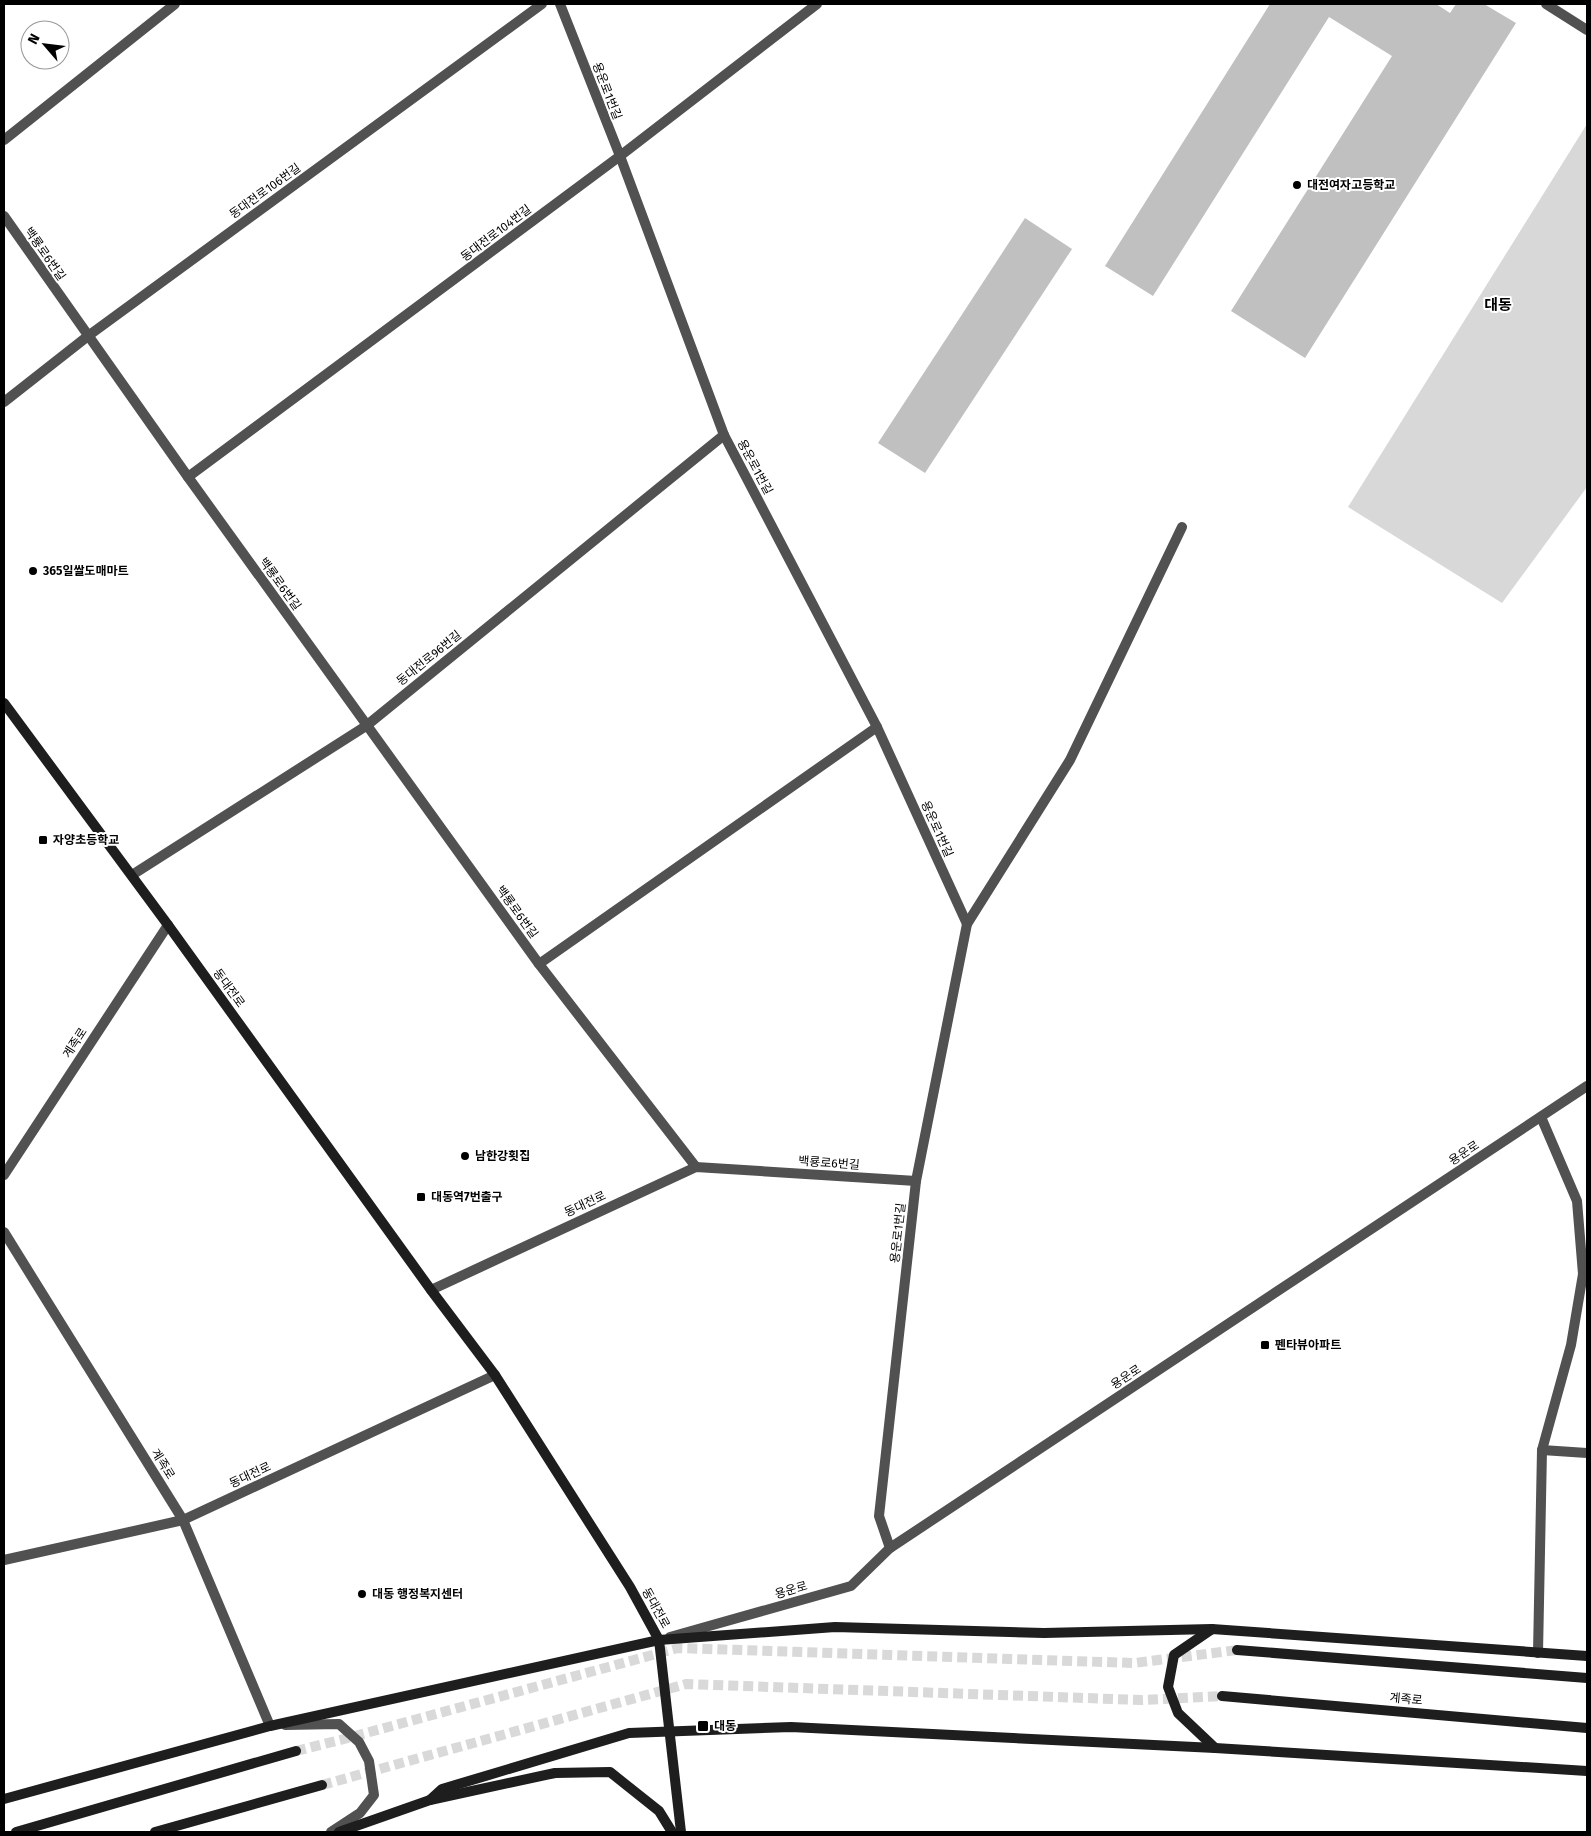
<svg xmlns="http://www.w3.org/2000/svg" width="1591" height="1836" viewBox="0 0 1591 1836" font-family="'Fira Sans','Noto Sans KR',sans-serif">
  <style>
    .green { fill: #d8d8d8 }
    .building { fill: #c0c0c0 }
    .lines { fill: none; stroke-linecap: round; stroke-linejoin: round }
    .secondary-tunnel { stroke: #d9d9d9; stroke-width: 10; stroke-dasharray: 10 5; stroke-linecap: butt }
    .service { stroke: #515151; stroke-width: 10 }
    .minor { stroke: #515151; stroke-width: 10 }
    .tertiary { stroke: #515151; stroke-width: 10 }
    .secondary { stroke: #1e1e1e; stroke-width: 10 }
    .poi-dot { fill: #000; stroke: #fff; stroke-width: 2 }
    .labels { text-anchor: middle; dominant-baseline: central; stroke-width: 4; stroke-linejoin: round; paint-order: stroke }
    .street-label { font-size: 12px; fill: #000; stroke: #fff }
    .poi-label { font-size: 12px; font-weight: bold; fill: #000; stroke: #fff; text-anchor: start }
    .quarter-label { font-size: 15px; font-weight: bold; fill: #000; stroke: #fff }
  </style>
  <rect width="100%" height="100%" fill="#fff"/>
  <path class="green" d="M1587,124v363l-85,116 -154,-96z"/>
  <g class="building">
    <path d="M1270,4h166l14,9 6,-9h28l32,19 -211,335 -74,-47 161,-255 -63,-39 -176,279 -48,-30z"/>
    <path d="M1025,218l47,31 -147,224 -47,-30z"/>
  </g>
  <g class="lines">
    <g class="secondary-tunnel">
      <path d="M296,1751l48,-12 334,-91 456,15 103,-13"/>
      <path d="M322,1785l364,-101 456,16 80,-4"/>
    </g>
    <path class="service" d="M1546,4l41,26"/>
    <g class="minor">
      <path d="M560,4l60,152 104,279 153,292 90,197"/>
      <path d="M4,140l171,-136"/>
      <path d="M4,216l184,261 351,487 157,203"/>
      <path d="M4,402l84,-66 454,-332"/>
      <path d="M188,477l432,-321 197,-152"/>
      <path d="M132,875l234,-149 358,-291"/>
      <path d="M539,964l338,-237"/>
      <path d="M1541,1117l36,84 6,73 -12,71 -29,105 45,3"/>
      <path d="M4,1175l164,-250"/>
      <path d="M4,1232l179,288 87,206"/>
      <path d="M431,1290l265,-123 220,14"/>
      <path d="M890,1548l-11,-32 37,-335 51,-257 103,-164 112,-233"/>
      <path d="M4,1560l179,-40 312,-145"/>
      <path d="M1538,1653l4,-203"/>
    </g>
    <g class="tertiary">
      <path d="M670,1637l181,-51 39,-38 697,-462"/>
      <path d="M285,1725l54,-1 20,18 10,19 5,34 -14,18 -29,19"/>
    </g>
    <g class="secondary">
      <path d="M4,703l164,222 263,365 64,85 135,212 29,53 22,192"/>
      <path d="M1212,1629l-38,26 -6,32 10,26 37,35"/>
      <path d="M1237,1650l350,28"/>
      <path d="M1222,1696l365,32"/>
      <path d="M4,1799l266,-73 389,-86 176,-13 209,6 168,-4 375,27"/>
      <path d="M430,1800l12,-11 187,-56 162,-6 424,21 372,23"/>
      <path d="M16,1832l280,-81"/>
      <path d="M155,1832l167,-47"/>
      <path d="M339,1832l91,-32 125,-27 55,-1 49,39 13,21"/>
    </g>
  </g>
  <g class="poi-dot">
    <circle cx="1297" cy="185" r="5"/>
    <circle cx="33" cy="571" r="5"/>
    <rect x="38" y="835" width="10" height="10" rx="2.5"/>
    <circle cx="465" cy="1156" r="5"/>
    <rect x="416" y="1192" width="10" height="10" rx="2.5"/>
    <rect x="1260" y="1340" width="10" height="10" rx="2.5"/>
    <circle cx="362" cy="1594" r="5"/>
    <rect x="697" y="1720" width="12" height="12" rx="2.5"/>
  </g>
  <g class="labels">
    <g class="street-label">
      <text transform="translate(607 91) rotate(69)">용운로1번길</text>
      <text transform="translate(265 191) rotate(-36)">동대전로106번길</text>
      <text transform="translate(496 233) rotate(-37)">동대전로104번길</text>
      <text transform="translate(45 254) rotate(55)">백룡로6번길</text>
      <text transform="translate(755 467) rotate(62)">용운로1번길</text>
      <text transform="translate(280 584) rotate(54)">백룡로6번길</text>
      <text transform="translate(429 658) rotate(-39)">동대전로96번길</text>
      <text transform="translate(937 829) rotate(66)">용운로1번길</text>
      <text transform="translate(517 912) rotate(54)">백룡로6번길</text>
      <text transform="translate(229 988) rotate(54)">동대전로</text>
      <text transform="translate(75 1043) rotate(-57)">계족로</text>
      <text transform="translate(1464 1153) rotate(-33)">용운로</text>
      <text transform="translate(829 1163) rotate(4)">백룡로6번길</text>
      <text transform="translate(585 1204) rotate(-25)">동대전로</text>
      <text transform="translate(898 1233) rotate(-84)">용운로1번길</text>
      <text transform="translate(1126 1377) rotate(-33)">용운로</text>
      <text transform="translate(163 1464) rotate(58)">계족로</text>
      <text transform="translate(250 1475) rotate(-25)">동대전로</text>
      <text transform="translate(791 1590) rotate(-16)">용운로</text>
      <text transform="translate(656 1608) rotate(61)">동대전로</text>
      <text transform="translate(1406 1699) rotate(5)">계족로</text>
    </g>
    <g class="poi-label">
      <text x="1307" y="185">대전여자고등학교</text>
      <text x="43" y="571">365일쌀도매마트</text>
      <text x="53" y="840">자양초등학교</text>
      <text x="475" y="1156">남한강횟집</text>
      <text x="431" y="1197">대동역7번출구</text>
      <text x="1275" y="1345">펜타뷰아파트</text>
      <text x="372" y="1594">대동 행정복지센터</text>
      <text x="714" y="1726">대동</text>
    </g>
    <g class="quarter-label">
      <text x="1498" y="305">대동</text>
    </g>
  </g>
  <rect width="1591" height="1836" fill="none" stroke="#000000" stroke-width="10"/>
  <g transform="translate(45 45) rotate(298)"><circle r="24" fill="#ffffff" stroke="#999999"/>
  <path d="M0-4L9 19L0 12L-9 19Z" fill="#000000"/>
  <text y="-8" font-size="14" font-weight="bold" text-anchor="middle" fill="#000000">N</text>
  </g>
</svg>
